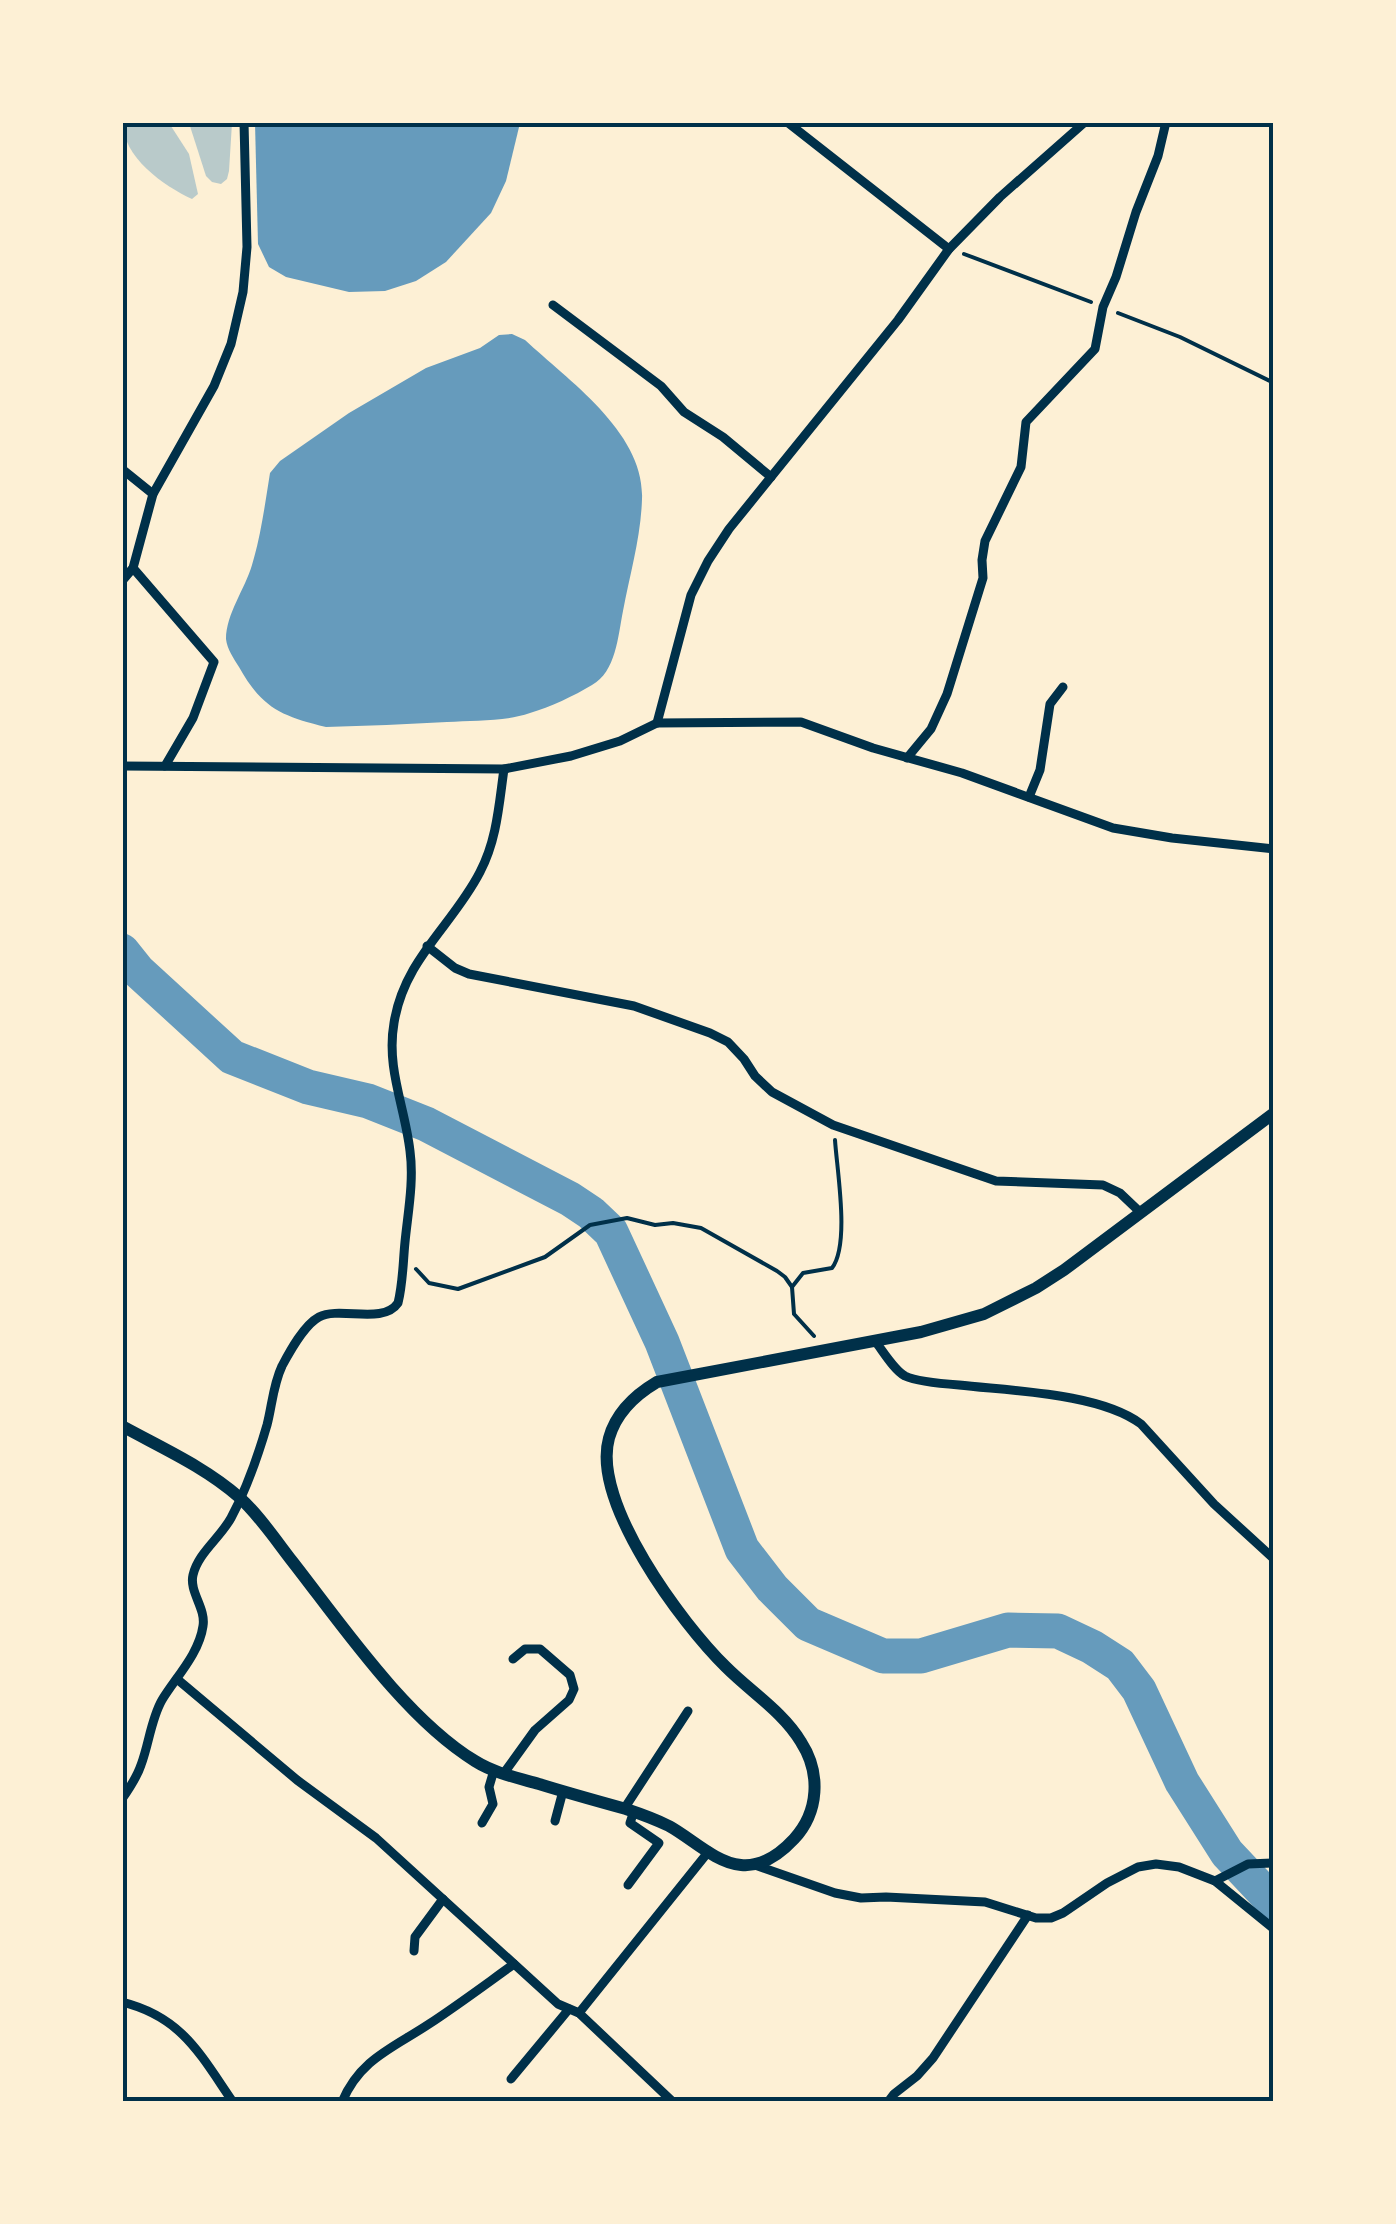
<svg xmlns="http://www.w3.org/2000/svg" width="1396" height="2224" viewBox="0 0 1396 2224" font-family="Manrope,sans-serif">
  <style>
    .green { fill: #b9caca }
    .water { fill: #669bbc }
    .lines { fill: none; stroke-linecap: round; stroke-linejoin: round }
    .river { stroke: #669bbc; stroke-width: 35 }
    .path { stroke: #003049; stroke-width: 4 }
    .minor { stroke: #003049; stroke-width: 9 }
    .secondary { stroke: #003049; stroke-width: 12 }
    .neatline { fill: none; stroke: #003049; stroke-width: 4 }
  </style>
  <rect width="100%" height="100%" fill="#fdf0d5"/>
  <g class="green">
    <path d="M123,122l46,1 20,31 9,40 -6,5c-28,-13 -70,-42 -69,-77z"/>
    <path d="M189,123h43l-3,48 -2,8 -6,5 -9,-2 -6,-6z"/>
  </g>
  <g class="water">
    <path d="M255,123v-1l265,1 -14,58 -15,32 -45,49 -30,19 -31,10 -36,1 -63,-15 -17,-10 -11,-23z"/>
    <path d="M512,334l13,6c44,41 120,93 117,159 -1,37 -12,75 -19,112 -5,25 -7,61 -31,74 -18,11 -42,22 -62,28 -26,9 -56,7 -83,9 -40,2 -81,4 -121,5 -45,-11 -64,-19 -87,-60 -5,-8 -12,-18 -13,-28 0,-25 19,-50 26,-74 9,-30 13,-61 18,-92l10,-12 69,-48 77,-45 54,-20 19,-13z"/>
  </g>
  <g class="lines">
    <path class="river" d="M122,951l16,20 94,86 76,30 60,14 58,23 144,75 21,14 20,19 51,110 80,207 30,39 36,36 75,32h38l87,-26 50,1 34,16 28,18 19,25 43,92 45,71 47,50"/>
    <g class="path">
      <path d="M964,254l127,48"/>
      <path d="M1118,313l62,24 94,46"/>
      <path d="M416,1269l13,14 29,6 87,-32 45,-32 37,-7 28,7 18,-2 28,5 76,43 8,6 7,10"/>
      <path d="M814,1336l-20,-22 -2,-27 11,-14 29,-5c18,-24 5,-97 3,-128"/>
    </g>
    <g class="minor">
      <path d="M787,122l162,127"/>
      <path d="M553,305l108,81 23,26 39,25 48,40"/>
      <path d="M122,469l31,25"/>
      <path d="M133,568l81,94 -21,56 -28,48"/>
      <path d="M122,581l11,-13 20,-74 61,-108 17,-42 12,-52 4,-45 -3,-125"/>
      <path d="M657,723l34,-128 17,-34 21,-32 169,-209 51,-71 51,-52 85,-75"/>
      <path d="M907,758l24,-29 16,-35 36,-116 -1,-18 3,-19 36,-74 5,-45 69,-73 8,-42 13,-30 20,-65 22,-56 8,-34"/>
      <path d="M122,766l382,3 67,-13 49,-15 37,-18 144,-1 72,26 89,25 151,55 59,10 102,11"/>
      <path d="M1029,797l11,-27 10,-66 13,-17"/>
      <path d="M427,946l28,22 14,6 165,32 76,27 18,9 16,17 11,17 17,16 61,33 163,56 107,4 17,8 21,20"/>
      <path d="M875,1341c8,10 19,29 30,35 13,6 40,8 54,9 52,6 141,8 182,39l73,80 60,55"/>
      <path d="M177,1679l120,101 79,58 182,166 21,9 94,89"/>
      <path d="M504,1773l31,-43 34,-30 5,-11 -4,-14 -30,-26h-15l-12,10"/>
      <path d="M122,1799c7,-10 15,-22 19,-34 8,-21 10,-46 21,-65 14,-23 37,-46 41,-74 3,-18 -14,-34 -10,-51 5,-22 27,-37 38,-57 15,-28 27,-62 36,-93 5,-19 6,-40 15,-59 8,-15 22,-41 37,-49 21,-11 64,8 79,-14 5,-20 5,-41 7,-61 3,-30 9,-61 5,-91 -5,-44 -24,-83 -16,-128 10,-64 59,-98 86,-151 17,-32 19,-68 24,-103"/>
      <path d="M624,1809l64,-98"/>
      <path d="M555,1821l8,-30"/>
      <path d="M482,1823l11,-19 -4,-17 5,-17"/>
      <path d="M755,1865l80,28 26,5 25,-1 99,5 51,16h15l12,-5 44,-30 31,-16 18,-3 23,3 36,14 59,48"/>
      <path d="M1215,1881l33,-17 26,-1"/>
      <path d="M628,1885l31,-42 -29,-20 4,-12"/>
      <path d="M414,1951l1,-14 28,-38"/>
      <path d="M122,2002c60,15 78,52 111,100"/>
      <path d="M579,2013l130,-162"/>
      <path d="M511,2079l58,-70"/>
      <path d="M342,2102c18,-43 51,-54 87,-78 29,-19 57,-40 85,-60"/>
      <path d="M888,2102l6,-8 23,-18 16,-18 95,-143"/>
    </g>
    <path class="secondary" d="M122,1426c40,22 83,41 117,71 20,18 36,42 53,64 50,64 114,158 183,200 19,12 43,17 64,23 29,9 58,17 87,25 15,5 29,10 43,17 22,12 47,37 72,39 21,2 40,-12 53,-26 25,-27 27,-66 7,-97 -18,-30 -50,-50 -75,-75 -44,-43 -135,-165 -117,-229 7,-25 26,-43 48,-56l264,-50 63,-18 52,-26 28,-18 210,-157"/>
  </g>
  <rect width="1396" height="2224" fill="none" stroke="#fdf0d5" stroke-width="250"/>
  <rect x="125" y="125" width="1146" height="1974" class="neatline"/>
</svg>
